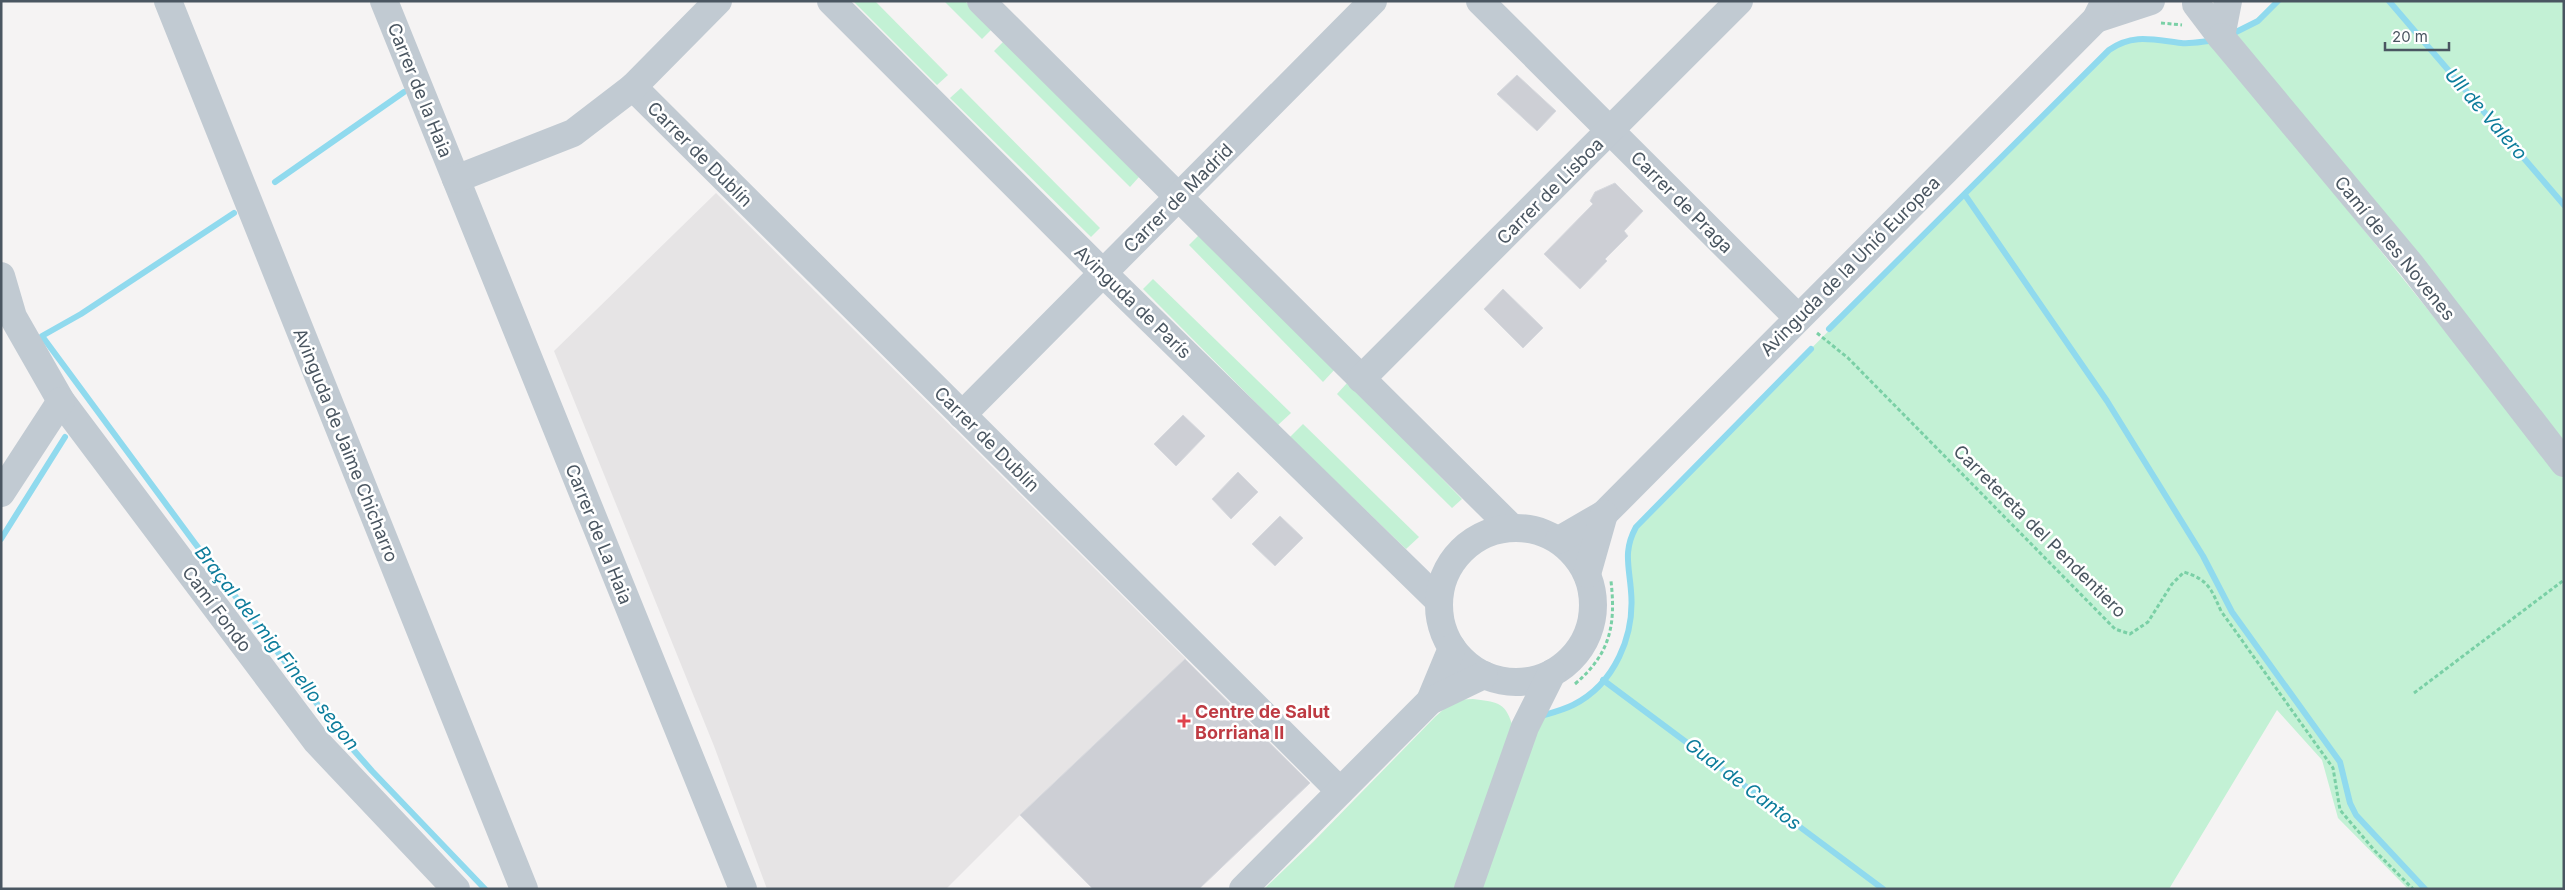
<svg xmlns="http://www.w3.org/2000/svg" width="2565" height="890" viewBox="0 0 2565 890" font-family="Inter,sans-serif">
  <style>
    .education { fill: #e6e4e5 }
    .green { fill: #c3f1d5 }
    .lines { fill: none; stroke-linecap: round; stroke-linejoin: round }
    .stream { stroke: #90daee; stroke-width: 6 }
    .building { fill: #cdcfd5; stroke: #d7d9de }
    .path { stroke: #7ad0a6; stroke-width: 3; stroke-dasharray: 4 2.5; stroke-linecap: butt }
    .minor { stroke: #c1cad2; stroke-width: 28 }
    .health-dot { fill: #e0444e; stroke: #fff; stroke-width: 2 }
    .labels { text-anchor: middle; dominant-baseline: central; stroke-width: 5; stroke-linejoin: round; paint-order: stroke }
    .street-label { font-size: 18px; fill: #4a5661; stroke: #fff }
    .health-label { font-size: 18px; font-weight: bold; fill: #be3a42; stroke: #fff; text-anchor: start }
    .water-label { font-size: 19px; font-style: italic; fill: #0c7c9b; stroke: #fff }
  </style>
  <rect width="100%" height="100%" fill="#f5f3f3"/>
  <path class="education" d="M716,193l470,466 -166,156 -74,74h-179l-53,-143 -160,-395z"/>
  <g class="green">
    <path d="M853,1h22l73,74 -11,10z"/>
    <path d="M944,1h21l27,28 -10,10z"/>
    <path d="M2276,1h288v450l-332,-420 17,-6z"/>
    <path d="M2142,37l41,5 29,-1 352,438v410h-156l-70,-71 -16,-58 -45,-50 -108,179h-694l68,-174c10,-4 23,-7 32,-13 34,-19 56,-60 55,-99 -1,-31 -11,-48 5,-78l474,-475 22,-11z"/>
    <path d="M1005,40l134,137 -9,10 -136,-136z"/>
    <path d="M961,88l139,140 -9,9 -141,-139z"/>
    <path d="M1199,235l137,133 -13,14 -134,-137z"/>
    <path d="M1153,279l138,134 -13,12 -135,-136z"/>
    <path d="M1348,382l114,117 -10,9 -115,-114z"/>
    <path d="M1303,424l116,113 -13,12 -116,-112z"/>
    <path d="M1473,699c22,3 32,2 39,25l-50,165h-198l50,-48 121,-124 19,-17z"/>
  </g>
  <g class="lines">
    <g class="stream">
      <path d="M2389,1l175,204"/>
      <path d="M2234,33l24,-12 20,-20"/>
      <path d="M275,182l129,-90"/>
      <path d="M1965,195l142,206 96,155 29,56 108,150 10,41 6,12 69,74"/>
      <path d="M234,213l-153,101 -39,22 152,206 149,196 29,33 113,118"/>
      <path d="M1829,329l280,-279c24,-17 45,-10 72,-7 9,1 19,-1 28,-2"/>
      <path d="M1,539l64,-102"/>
      <path d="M1603,680l280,209"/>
      <path d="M1541,716c10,-3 22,-6 32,-11 42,-21 62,-70 58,-114 -2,-26 -8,-40 5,-64l175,-178"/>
    </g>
  </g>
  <g class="building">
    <path d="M1517,75l39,36 -19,20 -40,-37z"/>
    <path d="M1615,183l28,28 -19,20 4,5 -23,23 2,2 -27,28 -36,-35 49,-50 -3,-3 5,-9z"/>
    <path d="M1503,289l40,39 -20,20 -39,-39z"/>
    <path d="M1183,415l22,21 -29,30 -22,-22z"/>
    <path d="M1238,472l20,20 -27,27 -19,-20z"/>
    <path d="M1280,516l23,22 -28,28 -23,-22z"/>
    <path d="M1185,659l125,124 -111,106h-106l-73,-74z"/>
  </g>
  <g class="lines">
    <g class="path">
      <path d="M2161,23l21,2"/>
      <path d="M1817,333l31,25 267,271 15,5 18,-12 24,-38 12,-12c25,8 27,17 37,39l112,157 7,42 35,41 38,38"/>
      <path d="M1575,684c35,-30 41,-58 36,-103"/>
      <path d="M2414,693l150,-113"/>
    </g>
    <g class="minor">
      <path d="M168,1l356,888"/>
      <path d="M384,1l359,888"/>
      <path d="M831,1l272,272 336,328"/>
      <path d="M981,1l531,527"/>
      <path d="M1480,1l318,317"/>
      <path d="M2196,4l25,33 7,-36"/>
      <path d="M2096,19l55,-18"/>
      <path d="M2221,37l190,228 153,198"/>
      <path d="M633,87l707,704"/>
      <path d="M456,179l117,-46 60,-46 85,-86"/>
      <path d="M1,276l12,41 48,84 256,341 139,147"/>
      <path d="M1361,379l378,-378"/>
      <path d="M962,415l411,-414"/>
      <path d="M1,493l60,-92"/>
      <circle cx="1516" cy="605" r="77"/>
      <path d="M1559,540l45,-26 492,-495 9,-18"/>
      <path d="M1587,574l17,-60"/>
      <path d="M1430,701l22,-53"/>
      <path d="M1243,889l187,-188 54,-26"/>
      <path d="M1468,889l57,-162 27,-54"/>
    </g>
  </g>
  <path class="health-dot" d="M1181.5 713.5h5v5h5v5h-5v5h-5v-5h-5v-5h5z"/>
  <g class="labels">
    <g class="street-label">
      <text transform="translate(420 90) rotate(68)">Carrer de la Haia</text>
      <text transform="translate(700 154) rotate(45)">Carrer de Dublín</text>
      <text transform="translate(1550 191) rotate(-45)">Carrer de Lisboa</text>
      <text transform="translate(1178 198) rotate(-45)">Carrer de Madrid</text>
      <text transform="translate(1682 202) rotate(45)">Carrer de Praga</text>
      <text transform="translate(2395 248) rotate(51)">Camí de les Novenes</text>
      <text transform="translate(1850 266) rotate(-45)">Avinguda de la Unió Europea</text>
      <text transform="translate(1133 302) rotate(44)">Avinguda de París</text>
      <text transform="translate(987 439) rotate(45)">Carrer de Dublín</text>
      <text transform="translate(346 445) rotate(68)">Avinguda de Jaime Chicharro</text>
      <text transform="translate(2040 531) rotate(45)">Carretereta del Pendentiero</text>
      <text transform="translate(599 534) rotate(68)">Carrer de La Haia</text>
      <text transform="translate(217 609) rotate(53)">Camí Fondo</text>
    </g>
    <g class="health-label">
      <text x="1195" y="711">Centre de Salut<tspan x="1195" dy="21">Borriana II</tspan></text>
    </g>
    <g class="water-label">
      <text transform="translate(2486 114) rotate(49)">Ull de Valero</text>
      <text transform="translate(277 648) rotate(52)">Braçal del mig Finello segon</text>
      <text transform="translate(1743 784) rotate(37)">Gual de Cantos</text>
    </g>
  </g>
  <rect width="2565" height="890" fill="none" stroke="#4a5661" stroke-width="5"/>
  <path d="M2385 42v8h64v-8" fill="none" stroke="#4a5661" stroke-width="2.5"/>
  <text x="2392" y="42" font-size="15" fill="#4a5661" stroke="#ffffff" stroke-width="4" paint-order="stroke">20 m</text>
</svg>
